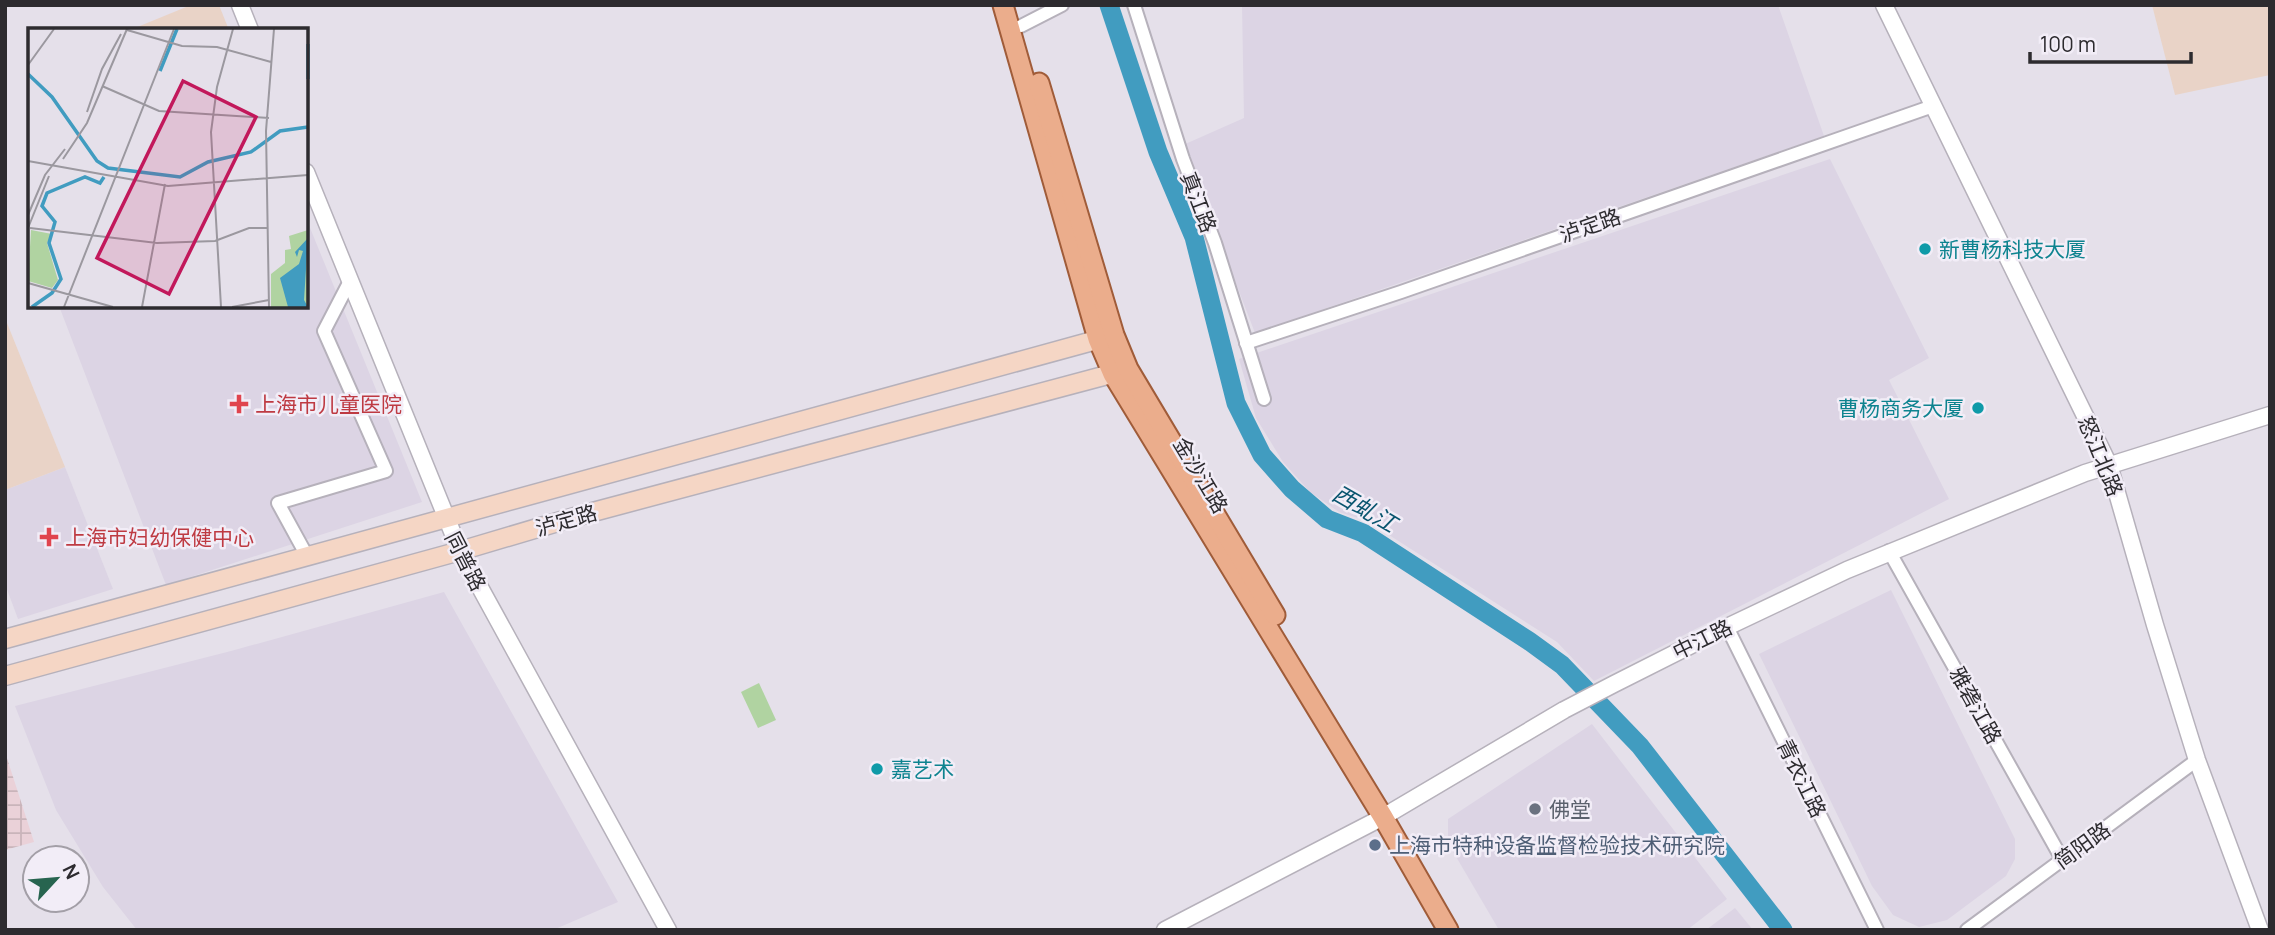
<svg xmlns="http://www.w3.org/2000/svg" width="2275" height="935" viewBox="0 0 2275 935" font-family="Manrope,'Noto Sans SC',sans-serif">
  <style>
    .built { fill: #dcd4e4 }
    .industrial { fill: url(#industrial-grid) }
    .education { fill: #e9d3c7 }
    .pitch { fill: #b0d3a1 }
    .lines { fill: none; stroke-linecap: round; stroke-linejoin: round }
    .river { stroke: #419cc0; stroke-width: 19 }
    .minor-casing { stroke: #b6b1bb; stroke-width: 16 }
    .tertiary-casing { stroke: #b6b1bb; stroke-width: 19 }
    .secondary-casing { stroke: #b6b1bb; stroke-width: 21 }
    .primary-casing { stroke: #a05c39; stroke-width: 23 }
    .minor { stroke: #fff; stroke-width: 12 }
    .tertiary { stroke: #fff; stroke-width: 16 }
    .secondary { stroke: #f5d6c5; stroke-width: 18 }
    .primary { stroke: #ebad8c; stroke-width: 19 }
    .culture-dot { fill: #0f9aa8; stroke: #f2edf7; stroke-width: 2.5 }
    .health-dot { fill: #e0444e; stroke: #f2edf7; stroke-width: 2.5 }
    .worship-dot { fill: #6b7280; stroke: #f2edf7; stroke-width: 2.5 }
    .service-dot { fill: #5c6f8a; stroke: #f2edf7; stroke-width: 2.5 }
    .labels { text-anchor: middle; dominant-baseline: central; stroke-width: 5; stroke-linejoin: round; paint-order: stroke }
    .street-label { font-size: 21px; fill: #2d2b2f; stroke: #f2edf7 }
    .culture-label { font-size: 21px; fill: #0d838f; stroke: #f2edf7; text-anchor: start }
    .health-label { font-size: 21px; fill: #be3a42; stroke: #f2edf7; text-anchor: start }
    .worship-label { font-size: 21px; fill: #5b616d; stroke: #f2edf7; text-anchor: start }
    .service-label { font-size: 21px; fill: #4e5e75; stroke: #f2edf7; text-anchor: start }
    .water-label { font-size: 23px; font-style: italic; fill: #0a556f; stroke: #f2edf7 }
    .inset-river { fill: none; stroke: #419cc0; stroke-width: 3.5 }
    .inset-road { fill: none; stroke: #9b989f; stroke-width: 2 }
    .view { fill: #c2185b; fill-opacity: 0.15; stroke: #c2185b; stroke-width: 3.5 }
    .inset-edge { fill: none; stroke: #2d2b2f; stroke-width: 3.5 }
  </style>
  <defs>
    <pattern id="industrial-grid" width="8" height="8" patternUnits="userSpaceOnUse" patternTransform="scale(1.75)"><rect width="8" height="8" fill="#ead1d8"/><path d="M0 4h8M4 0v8" fill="none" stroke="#c9b4ba"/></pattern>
  </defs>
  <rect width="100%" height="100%" fill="#e5e0ea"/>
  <g class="built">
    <path d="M1242,5h536l46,131 -569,197 -72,-188 61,-27z"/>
    <path d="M1830,159l99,199 -40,22 60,119 -355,182 -37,-39 -190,-121 -28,-9 -29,-20 -27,-30 -27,-44 -17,-59z"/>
    <path d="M306,218l116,284 -256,83 -107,-279h247z"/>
    <path d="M65,467l48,122 -95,30 -13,-35v-94z"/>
    <path d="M1891,590l124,249v20l-9,17 -59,44 -28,7 -26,-12 -21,-29 -113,-232z"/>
    <path d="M444,592l174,310 -65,28h-416l-34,-43 -47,-77 -41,-104 216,-55z"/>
    <path d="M1592,724l135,175 -40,31h-188l-51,-87v-24z"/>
    <path d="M1735,908l18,22h-47z"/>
  </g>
  <path class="industrial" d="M5,752l29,90 -29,8z"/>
  <g class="education">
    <path d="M191,5h28l10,25h-99z"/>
    <path d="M2152,5h118v70l-95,20z"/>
    <path d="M5,318l60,149 -60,23z"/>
  </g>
  <path class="pitch" d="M759,683l17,37 -18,8 -17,-36z"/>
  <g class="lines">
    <path class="river" d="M1109,5l49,147 36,85 42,166 26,52 30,34 35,30 36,14 166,108 33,24 78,81 143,184"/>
    <defs>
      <g id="minor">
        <path d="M1134,5l49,154 32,84 49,156"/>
        <path d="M1021,26l41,-21"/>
        <path d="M1246,343l155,-51 532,-186"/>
        <path d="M1889,551l173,308"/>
        <path d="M307,556l-29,-53 108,-32 -62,-140 26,-50"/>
        <path d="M1727,627l150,303"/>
        <path d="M1967,930l230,-170"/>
      </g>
      <g id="tertiary">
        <path d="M240,5l10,25"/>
        <path d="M1884,5l225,460 46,160 42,135 63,170"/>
        <path d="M306,172l154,379 208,379"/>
        <path d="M1165,930l218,-113 181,-107 50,-26 113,-57 120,-57 238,-97 185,-58"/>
      </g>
      <g id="secondary">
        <path d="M5,639l1106,-303"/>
        <path d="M5,676l455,-125 118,-35 548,-146"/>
      </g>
      <g id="primary">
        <path d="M1003,5l95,334 15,35 270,443 65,113"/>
        <path d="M1039,83l75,252 14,34 147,246"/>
      </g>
    </defs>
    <use href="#minor" class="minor-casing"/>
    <use href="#tertiary" class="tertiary-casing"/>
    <use href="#secondary" class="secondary-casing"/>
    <use href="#primary" class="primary-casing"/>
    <use href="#minor" class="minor"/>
    <use href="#tertiary" class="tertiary"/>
    <use href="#secondary" class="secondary"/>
    <use href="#primary" class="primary"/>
  </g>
  <g class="culture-dot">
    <circle cx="1925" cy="249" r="7"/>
    <circle cx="1978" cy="408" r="7"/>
    <circle cx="877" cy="769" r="7"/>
  </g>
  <g class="health-dot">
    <path d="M235.5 393.5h7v7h7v7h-7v7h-7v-7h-7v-7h7z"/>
    <path d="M45.5 526.5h7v7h7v7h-7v7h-7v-7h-7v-7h7z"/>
  </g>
  <circle class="worship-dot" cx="1535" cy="809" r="7"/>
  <circle class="service-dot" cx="1375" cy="845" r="7"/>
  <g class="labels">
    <g class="street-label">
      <text transform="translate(1199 202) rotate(69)">真江路</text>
      <text transform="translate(1590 225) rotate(-19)">泸定路</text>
      <text transform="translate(2101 456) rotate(68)">怒江北路</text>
      <text transform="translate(1201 475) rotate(59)">金沙江路</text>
      <text transform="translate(566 520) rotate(-16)">泸定路</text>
      <text transform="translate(466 561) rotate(63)">同普路</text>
      <text transform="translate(1702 639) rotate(-26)">中江路</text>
      <text transform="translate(1976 705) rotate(61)">雅砻江路</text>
      <text transform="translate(1802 778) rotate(64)">青衣江路</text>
      <text transform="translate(2082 845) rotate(-36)">简阳路</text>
    </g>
    <g class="culture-label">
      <text x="1939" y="249">新曹杨科技大厦</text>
      <text x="1964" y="408" text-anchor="end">曹杨商务大厦</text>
      <text x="891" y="769">嘉艺术</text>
    </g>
    <g class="health-label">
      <text x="255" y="404">上海市儿童医院</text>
      <text x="65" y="537">上海市妇幼保健中心</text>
    </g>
    <g class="worship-label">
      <text x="1549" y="809">佛堂</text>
    </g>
    <g class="service-label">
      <text x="1389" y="845">上海市特种设备监督检验技术研究院</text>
    </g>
    <g class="water-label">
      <text transform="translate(1365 508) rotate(30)">西虬江</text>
    </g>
  </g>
  <g transform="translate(28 28)">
    <rect width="280" height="280" fill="#e5e0ea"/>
    <path d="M3,202l21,4 -5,9 11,37 -6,8 -24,-7zM280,202v77h-37v-33l14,-11v-13l6,-1 -2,-13z" fill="#b0d3a1"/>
    <path d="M280,210l-4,62 4,7h-20l-8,-29 19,-14 4,-13 -4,-1 -2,7 -2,-5z" fill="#419cc0"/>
    <path class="inset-river" d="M280,16v35M132,43l17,-42M0,46l24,23 45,64 11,7 72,9 28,-15 43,-10 29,-21 28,-4M4,279l20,-14 9,-14 -12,-36 6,-21 -13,-16 5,-13 38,-16 15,6 4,-6"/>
    <path class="inset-road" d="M99,2l55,16 35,1 54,15M0,37l26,-36M74,58l57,25 110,7M59,84l15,-43 19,-35M35,131l24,-36 40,-94M0,133l140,25 140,-11M0,187l17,-40 20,-26M0,200l21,-52M2,200l127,15 58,-2 34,-13h18M0,255l85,24M36,279l110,-278M114,279l23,-123M193,279l-10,-175 6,-45 16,-58M204,279l37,-7M241,279l-3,-176 8,-102"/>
    <path class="view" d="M155,53l73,36 -87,177 -72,-36z"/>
    <rect width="280" height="280" class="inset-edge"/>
  </g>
  <rect width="2275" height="935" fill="none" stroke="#2d2b2f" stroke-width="14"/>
  <g transform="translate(56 879) rotate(64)"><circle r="33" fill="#f2edf7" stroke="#a39fa7" stroke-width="2"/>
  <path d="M0-5L12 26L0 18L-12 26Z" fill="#27644f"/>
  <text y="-10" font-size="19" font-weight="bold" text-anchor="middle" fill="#2d2b2f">N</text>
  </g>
  <path d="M2030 52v10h161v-10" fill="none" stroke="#2d2b2f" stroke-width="3.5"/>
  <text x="2040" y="52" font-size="21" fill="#2d2b2f" stroke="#f2edf7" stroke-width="5" paint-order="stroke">100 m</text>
</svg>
